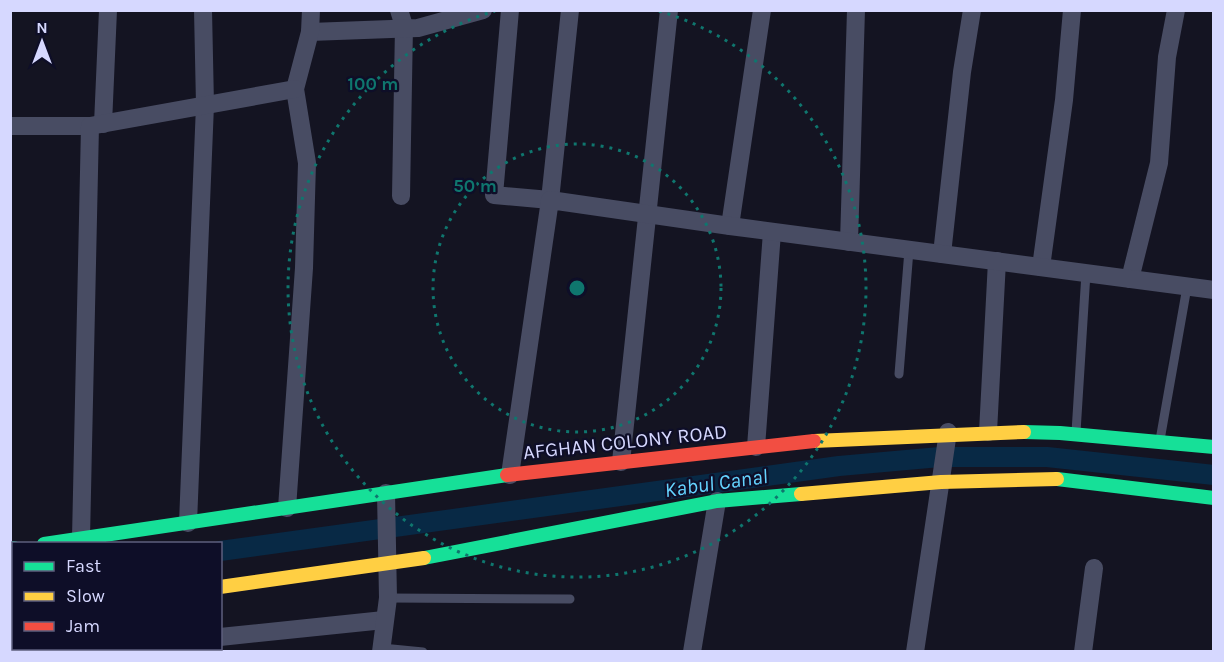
<svg xmlns="http://www.w3.org/2000/svg" width="1224" height="662" viewBox="0 0 1224 662" font-family="Karla,sans-serif">
  <style>
    .lines { fill: none; stroke-linecap: round; stroke-linejoin: round }
    .canal { stroke: #082945; stroke-width: 20 }
    .lane { stroke: #484c63; stroke-width: 9 }
    .street { stroke: #484c63; stroke-width: 18 }
    .fast { stroke: #16e098; stroke-width: 14 }
    .slow { stroke: #ffcf43; stroke-width: 14 }
    .jam { stroke: #f24e42; stroke-width: 14 }
    .ring { fill: none; stroke: #0f766e; stroke-width: 3; stroke-dasharray: 3 6 }
    .labels { text-anchor: middle; dominant-baseline: central; stroke-width: 4.5; stroke-linejoin: round; paint-order: stroke }
    .street-label { font-size: 20px; fill: #d6d8ff; stroke: #0e0e28 }
    .water-label { font-size: 21px; font-style: italic; fill: #64d3ff; stroke: #0e0e28 }
    .centre { fill: #0f766e; stroke: #0e0e28; stroke-width: 3 }
    .ring-label { font-size: 18px; text-anchor: middle; font-weight: bold; fill: #0f766e; stroke: #0e0e28; stroke-width: 4.5; stroke-linejoin: round; paint-order: stroke }
  </style>
  <rect width="100%" height="100%" fill="#141422"/>
  <g class="lines">
    <g class="canal">
      <path d="M220,551l619,-85 101,-9h107l167,18"/>
      <path d="M10,580l4,-1"/>
    </g>
    <g class="lane">
      <path d="M899,374l10,-124"/>
      <path d="M1076,432l10,-159"/>
      <path d="M1160,440l27,-153"/>
      <path d="M388,598l182,1"/>
      <path d="M382,648l41,4"/>
    </g>
    <g class="street">
      <path d="M399,10l5,16 -3,170"/>
      <path d="M510,10l-16,185 56,5 20,-190"/>
      <path d="M310,32l108,-4 65,-18"/>
      <path d="M103,124l5,-114"/>
      <path d="M10,126h80"/>
      <path d="M730,226l32,-216"/>
      <path d="M849,242l7,-232"/>
      <path d="M942,254l20,-182 10,-62"/>
      <path d="M1041,267l23,-167 8,-90"/>
      <path d="M1130,279l29,-116 8,-106 9,-47"/>
      <path d="M988,432l9,-171"/>
      <path d="M756,447l16,-215"/>
      <path d="M621,462l48,-452"/>
      <path d="M510,475l40,-275 180,26 484,64"/>
      <path d="M287,508l17,-240 3,-105 -12,-74 15,-57 1,-22"/>
      <path d="M188,523l17,-418 -2,-95"/>
      <path d="M81,538l9,-412 205,-37"/>
      <path d="M10,615l4,-1"/>
      <path d="M220,637l164,-17"/>
      <path d="M96,649l6,-1"/>
      <path d="M381,652l7,-54 -2,-105"/>
      <path d="M692,652l25,-151"/>
      <path d="M915,652l33,-220"/>
      <path d="M1083,652l11,-84"/>
    </g>
    <g class="fast">
      <path d="M1024,432l36,1 154,14"/>
      <path d="M1057,479l157,19"/>
      <path d="M44,544l463,-69"/>
      <path d="M10,548h4"/>
      <path d="M424,558l293,-57 84,-7"/>
    </g>
    <g class="slow">
      <path d="M814,441l210,-9"/>
      <path d="M801,494l140,-12 116,-3"/>
      <path d="M220,587l204,-29"/>
    </g>
    <path class="jam" d="M507,475l307,-34"/>
  </g>
  <g class="ring">
    <circle cx="577" cy="288" r="144"/>
    <path d="M659 11A289 289 0 1 1 495 11"/>
  </g>
  <g class="labels">
    <g class="street-label">
      <text transform="translate(625 442) rotate(-6)">AFGHAN COLONY ROAD</text>
    </g>
    <g class="water-label">
      <text transform="translate(716 483) rotate(-8)">Kabul Canal</text>
    </g>
  </g>
  <circle cx="577" cy="288" r="9" class="centre"/>
  <g class="ring-label">
    <text x="373" y="90">100 m</text>
    <text x="475" y="192">50 m</text>
  </g>
  <rect width="1224" height="662" fill="none" stroke="#d6d8ff" stroke-width="24"/>
  <rect x="12" y="542" width="210" height="108" fill="#0e0e28" stroke="#5e5f7e" stroke-width="1.5"/>
  <rect x="24" y="562" width="30" height="9" fill="#16e098" stroke="#5e5f7e" stroke-width="1.5"/>
  <text x="66" y="572" font-size="18" fill="#d6d8ff">Fast</text>
  <rect x="24" y="592" width="30" height="9" fill="#ffcf43" stroke="#5e5f7e" stroke-width="1.5"/>
  <text x="66" y="602" font-size="18" fill="#d6d8ff">Slow</text>
  <rect x="24" y="622" width="30" height="9" fill="#f24e42" stroke="#5e5f7e" stroke-width="1.5"/>
  <text x="66" y="632" font-size="18" fill="#d6d8ff">Jam</text>
  <g transform="translate(42 42)" stroke="#0e0e28" stroke-width="4.5" paint-order="stroke">
  <path d="M0-4.5L10 22L0 15L-10 22Z" fill="#d6d8ff"/>
  <text y="-9" font-size="16" font-weight="bold" text-anchor="middle" fill="#d6d8ff">N</text>
  </g>
</svg>
